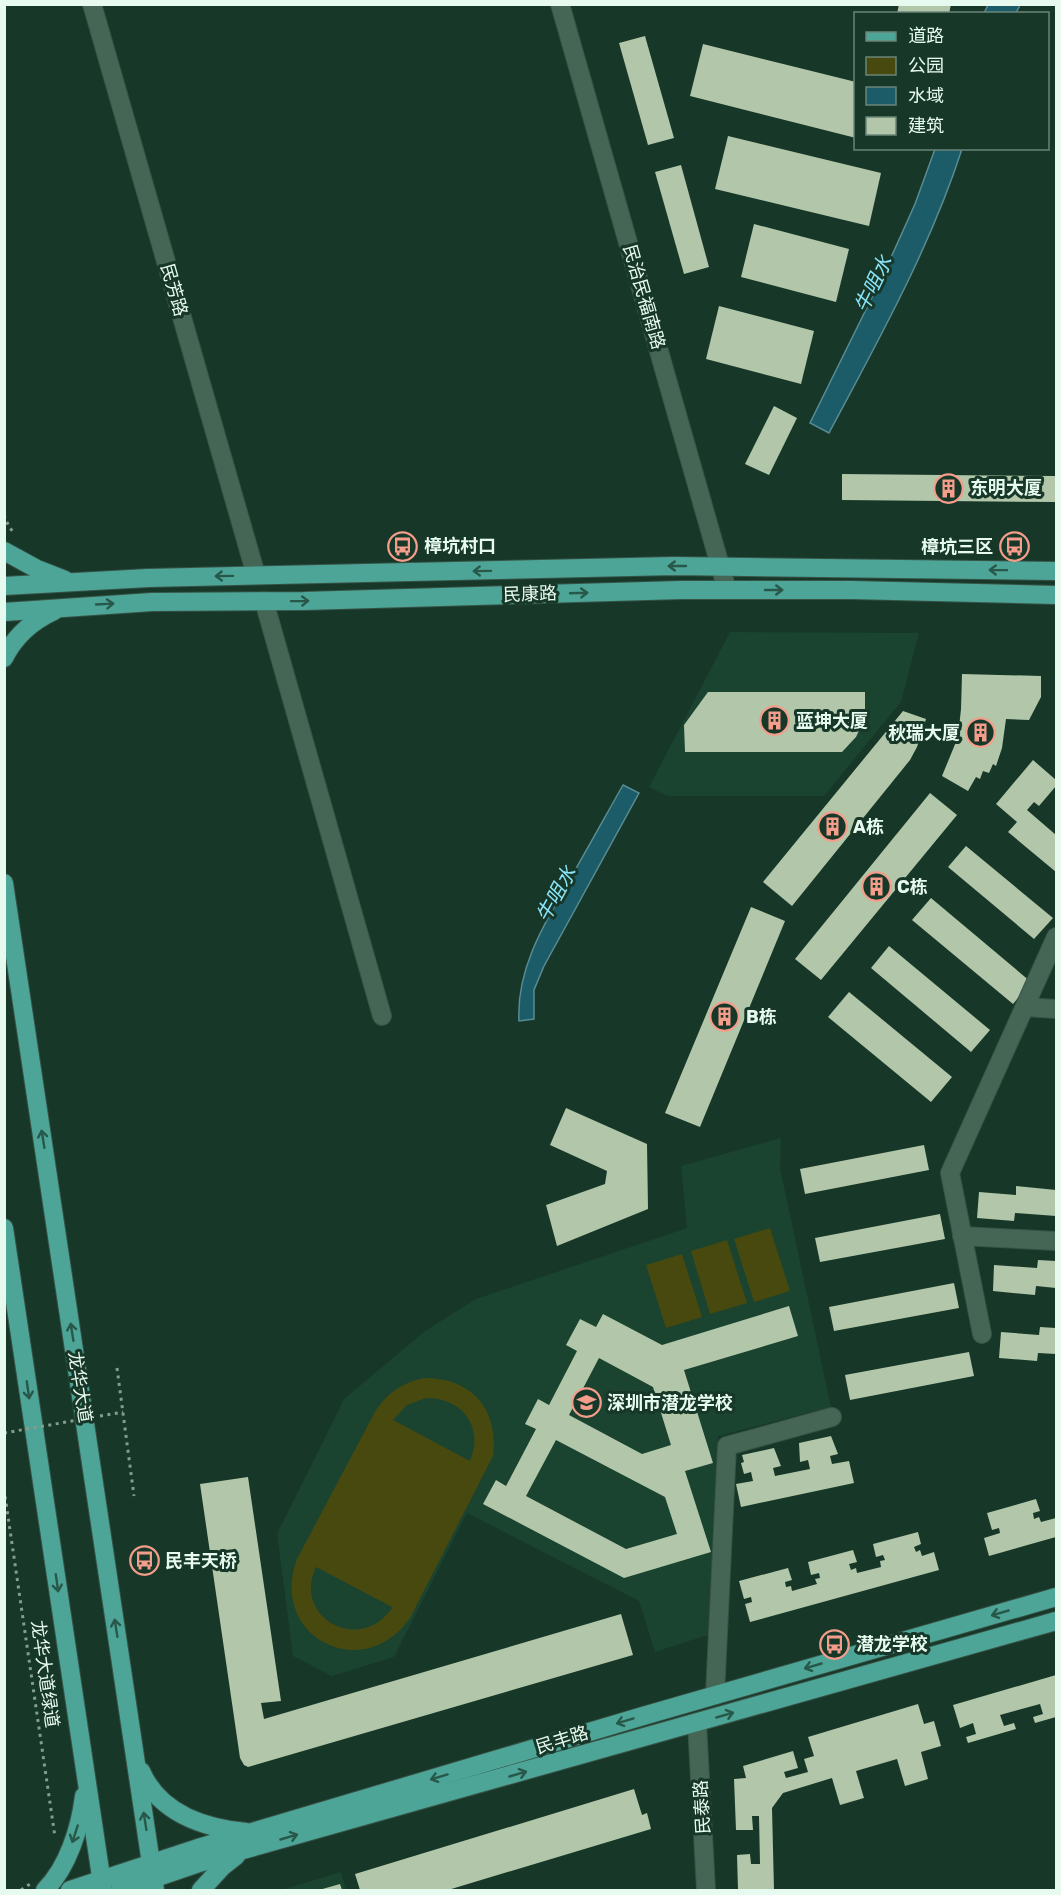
<svg xmlns="http://www.w3.org/2000/svg" width="1061" height="1895" viewBox="0 0 1061 1895" font-family="Rubik,'Noto Sans SC',sans-serif">
  <style>
    .built { fill: #1a4330 }
    .green { fill: #48490f; fill-rule: evenodd }
    .water { fill: #1c5c69; stroke: #598b91; stroke-width: 1.5 }
    .building { fill: #b2c7a9; fill-rule: evenodd }
    .lines { fill: none; stroke-linecap: round; stroke-linejoin: round }
    .minor-casing { stroke: #375346; stroke-width: 20 }
    .major-casing { stroke: #375346; stroke-width: 20 }
    .path { stroke: #849d90; stroke-width: 3; stroke-dasharray: 3 4.5; stroke-linecap: butt }
    .minor { stroke: #456655; stroke-width: 18 }
    .major { stroke: #4da598; stroke-width: 18 }
    .path-bridge { stroke: #849d90; stroke-width: 3; stroke-dasharray: 3 4.5; stroke-linecap: butt }
    .oneway { stroke: #27584a }
    .labels { text-anchor: middle; dominant-baseline: central; stroke-width: 6; stroke-linejoin: round; paint-order: stroke }
    .street-label { font-size: 18px; fill: #e7faef; stroke: #173728 }
    .poi-label { font-size: 18px; font-weight: bold; fill: #e7faef; stroke: #173728; text-anchor: start }
    .water-label { font-size: 20px; font-style: italic; fill: #8ce6f9; stroke: #173728 }
  </style>
  <rect width="100%" height="100%" fill="#173728"/>
  <g class="built">
    <path d="M730,632l189,1 -18,69 -77,94h-157l-18,-9z"/>
    <path d="M781,1138l-1,30 51,239 -113,29 -7,198 -56,18 -16,-51 -172,-88 -73,144 -62,19 -39,-20 -16,-122 67,-135 81,-68 51,-32 211,-71 -6,-62z"/>
    <path d="M341,1872l5,18h-65z"/>
  </g>
  <g class="green">
    <path d="M770,1228l20,63 -36,11 -20,-63z"/>
    <path d="M727,1240l20,63 -37,11 -19,-63z"/>
    <path d="M682,1254l20,63 -36,11 -20,-63z"/>
    <path d="M424,1378c48,0 75,31 69,78l-83,162c-48,68 -142,18 -113,-59l79,-149c13,-18 26,-27 48,-32zM426,1398c37,0 58,29 44,63l-77,-41 14,-15zM316,1567l76,40v1c-32,47 -100,10 -76,-41z"/>
  </g>
  <g class="water">
    <path d="M988,5v-1l32,1 -4,8h-32z"/>
    <path d="M935,149h27c-32,99 -84,192 -133,284l-19,-10 74,-150 31,-69z"/>
    <path d="M623,785l16,8 -95,173 -10,24v29l-15,2c-3,-53 27,-100 52,-144 18,-31 35,-62 52,-92z"/>
  </g>
  <g class="building">
    <path d="M899,4h52l-2,10h-52z"/>
    <path d="M645,36l29,102 -26,7 -29,-102z"/>
    <path d="M703,44l153,38v56l-166,-42z"/>
    <path d="M728,136l153,37 -12,53 -154,-37z"/>
    <path d="M681,165l28,102 -25,7 -29,-102z"/>
    <path d="M754,224l95,25 -13,53 -95,-25z"/>
    <path d="M719,306l95,25 -13,53 -95,-25z"/>
    <path d="M774,406l23,12 -28,57 -24,-11z"/>
    <path d="M842,474l214,2v26l-214,-2z"/>
    <path d="M962,674l79,2v21l-12,23 -23,-1 -4,29 -6,18 -3,-2 -4,9 -6,-2 -3,8 -4,-2 -8,14 -26,-15 16,-39 3,-28z"/>
    <path d="M708,692h157v26l-9,19 -14,15h-157l-1,-27z"/>
    <path d="M903,711l23,8 -9,28 -7,13 -118,146 -29,-24z"/>
    <path d="M1033,760l23,20v6l-17,20 -5,-4 -7,8 29,25v37l-48,-40 9,-10 -21,-18z"/>
    <path d="M930,793l27,22 -136,165 -26,-21z"/>
    <path d="M966,846l87,72 -19,21 -86,-72z"/>
    <path d="M931,898l100,84 -18,22 -101,-84z"/>
    <path d="M751,907l34,14 -85,206 -35,-14z"/>
    <path d="M889,946l101,84 -19,22 -100,-84z"/>
    <path d="M849,992l103,85 -21,25 -103,-85z"/>
    <path d="M566,1108l81,36 1,65 -91,37 -11,-41 59,-21 2,-13 -57,-26z"/>
    <path d="M924,1145l5,25 -124,24 -5,-25z"/>
    <path d="M1016,1186l40,4v26l-41,-3 -1,8 -37,-3 2,-26 37,3z"/>
    <path d="M940,1214l5,25 -125,23 -5,-24z"/>
    <path d="M1038,1260l18,1v27l-20,-2 -1,9 -42,-4 1,-26 43,3z"/>
    <path d="M954,1283l5,25 -125,23 -5,-24z"/>
    <path d="M789,1306l9,30 -114,34 29,93 -28,8 26,81 -87,26 -141,-74 13,-24 10,6 30,-57 -11,-5 13,-25 11,6 28,-54 -11,-6 14,-26 16,8 7,-13 59,31zM599,1358l54,29 18,58 -29,9 -73,-39zM556,1440l109,57 12,37 -51,15 -100,-53z"/>
    <path d="M1040,1327l16,1v26l-18,-1 -1,8 -38,-3 2,-26 38,3z"/>
    <path d="M969,1352l5,24 -124,24 -5,-25z"/>
    <path d="M831,1436l7,18 -8,2 2,8 17,-3 5,22 -113,24 -5,-23 17,-3 -2,-9 -7,2 -3,-11 3,-1 -2,-7 32,-7 7,18 -8,2 2,8 35,-7 -2,-9 -8,2 -1,-19z"/>
    <path d="M248,1477l33,224 -20,2 3,16 357,-105 12,41 -385,112 -4,-2 -4,-7 -40,-274z"/>
    <path d="M1036,1499l4,12 -7,2 1,6 5,-2 2,5 15,-4v19l-67,19 -5,-18 16,-5 -1,-5 -7,2 -5,-17z"/>
    <path d="M918,1532l3,12 -7,3 2,5 4,-2 2,6 12,-4 5,18 -189,52 -5,-18 7,-2 -1,-5 -7,2 -5,-18 49,-13 4,12 -7,2 1,5 5,-1 1,5 25,-7 -2,-5 5,-1 -1,-5 -8,2 -3,-13 45,-12 4,12 -8,2 2,6 5,-2 1,5 24,-6 -1,-6 5,-1 -2,-5 -7,2 -3,-13z"/>
    <path d="M1056,1675v42l-21,6 -2,-6 10,-3 -3,-10 -40,11 4,11 10,-3 2,6 -48,14 -2,-6 10,-3 -3,-11 -13,5 -7,-23z"/>
    <path d="M918,1704l6,20 10,-3 7,25 -20,6 7,27 -23,7 -8,-27 -41,12 8,27 -24,7 -8,-27 -49,15 -11,15 2,82h-36l-1,-35 13,-1 1,10h9l-1,-48h-7l1,14h-17l-2,-51 12,-1 -3,-12 50,-15 5,17 -14,4 2,6 22,-6 -4,-13 10,-3 -6,-19z"/>
    <path d="M634,1789l8,26 5,-2 4,16 -203,61h-88l-5,-16z"/>
    <path d="M340,1884l2,6h-23z"/>
  </g>
  <g class="lines">
    <defs>
      <g id="minor">
        <path d="M92,4l164,571"/>
        <path d="M560,4l167,586"/>
        <path d="M264,601l118,415"/>
        <path d="M1025,1007l31,2"/>
        <path d="M962,1236l94,5"/>
        <path d="M982,1334l-32,-161 106,-236"/>
        <path d="M715,1695l12,-249 105,-29"/>
        <path d="M697,1723l9,167"/>
      </g>
      <g id="major">
        <path d="M4,551l33,18 28,11"/>
        <path d="M4,586l144,-8 526,-12 382,5"/>
        <path d="M4,612l148,-10 152,-1 377,-11h171l204,5"/>
        <path d="M4,658c11,-22 28,-37 50,-47"/>
        <path d="M4,883l151,1007"/>
        <path d="M4,1228l99,662"/>
        <path d="M141,1771c18,42 63,57 105,61"/>
        <path d="M45,1890c23,-23 35,-62 39,-94"/>
        <path d="M70,1890l128,-42 445,-132 413,-119"/>
        <path d="M120,1890l82,-28 48,-14 806,-227"/>
        <path d="M201,1890l21,-23 14,-11"/>
      </g>
    </defs>
    <use href="#minor" class="minor-casing"/>
    <use href="#major" class="major-casing"/>
    <g class="path">
      <path d="M4,515l5,12 6,7"/>
      <path d="M117,1368l17,128"/>
      <path d="M4,1489l51,348"/>
      <path d="M21,1890l9,-6"/>
    </g>
    <use href="#minor" class="minor"/>
    <use href="#major" class="major"/>
    <path class="path-bridge" d="M4,1433l119,-21"/>
  </g>
  <defs><path id="oneway-shaft" d="M-6 0H5M1.5-3L5.5 0L1.5 3" fill="none" stroke-width="1.6" stroke-linecap="round" stroke-linejoin="round" transform="scale(1.5)"/></defs>
  <g class="oneway">
    <use href="#oneway-shaft" transform="translate(677 566) rotate(180)"/>
    <use href="#oneway-shaft" transform="translate(998 570) rotate(-179)"/>
    <use href="#oneway-shaft" transform="translate(482 571) rotate(179)"/>
    <use href="#oneway-shaft" transform="translate(224 576) rotate(179)"/>
    <use href="#oneway-shaft" transform="translate(774 590)"/>
    <use href="#oneway-shaft" transform="translate(579 593) rotate(-2)"/>
    <use href="#oneway-shaft" transform="translate(300 601) rotate(-1)"/>
    <use href="#oneway-shaft" transform="translate(105 604) rotate(-3)"/>
    <use href="#oneway-shaft" transform="translate(43 1139) rotate(-99)"/>
    <use href="#oneway-shaft" transform="translate(72 1332) rotate(-99)"/>
    <use href="#oneway-shaft" transform="translate(28 1390) rotate(82)"/>
    <use href="#oneway-shaft" transform="translate(57 1583) rotate(82)"/>
    <use href="#oneway-shaft" transform="translate(1000 1613) rotate(164)"/>
    <use href="#oneway-shaft" transform="translate(116 1628) rotate(-99)"/>
    <use href="#oneway-shaft" transform="translate(813 1666) rotate(164)"/>
    <use href="#oneway-shaft" transform="translate(725 1715) rotate(-16)"/>
    <use href="#oneway-shaft" transform="translate(625 1721) rotate(163)"/>
    <use href="#oneway-shaft" transform="translate(518 1774) rotate(-16)"/>
    <use href="#oneway-shaft" transform="translate(439 1777) rotate(163)"/>
    <use href="#oneway-shaft" transform="translate(145 1821) rotate(-99)"/>
    <use href="#oneway-shaft" transform="translate(75 1834) rotate(108)"/>
    <use href="#oneway-shaft" transform="translate(289 1837) rotate(-16)"/>
  </g>
  <defs>
    <symbol id="building-ring" viewBox="-11 -11 22 22"><circle r="9.5" fill="#173728" stroke="#f49d8b" stroke-width="1.5"/><path d="M-4-6H4V6H1V3H-1V6H-4ZM-2.5-4.3h1.7v1.8h-1.7ZM.8-4.3h1.7v1.8H.8ZM-2.5-1h1.7V.8h-1.7ZM.8-1h1.7V.8H.8Z" fill="#f49d8b"/></symbol>
    <symbol id="bus-ring" viewBox="-11 -11 22 22"><circle r="9.5" fill="#173728" stroke="#f49d8b" stroke-width="1.5"/><path d="M-5-6H5V4H4V6H2V4H-2V6H-4V4H-5ZM-3.5-4V0h7V-4ZM-3.5 1.2v1.5H-2V1.2ZM2 1.2v1.5H3.5V1.2Z" fill="#f49d8b"/></symbol>
    <symbol id="school-ring" viewBox="-11 -11 22 22"><circle r="9.5" fill="#173728" stroke="#f49d8b" stroke-width="1.5"/><path d="M0-5L7-2L0 1L-7-2ZM-4 1L0 2.5L4 1V4Q0 6-4 4Z" fill="#f49d8b"/></symbol>
  </defs>
  <g fill-rule="evenodd">
    <use href="#building-ring" x="932" y="472" width="33" height="33"/>
    <use href="#bus-ring" x="386" y="530" width="33" height="33"/>
    <use href="#bus-ring" x="998" y="530" width="33" height="33"/>
    <use href="#building-ring" x="758" y="704" width="33" height="33"/>
    <use href="#building-ring" x="964" y="716" width="33" height="33"/>
    <use href="#building-ring" x="816" y="810" width="33" height="33"/>
    <use href="#building-ring" x="860" y="870" width="33" height="33"/>
    <use href="#building-ring" x="708" y="1000" width="33" height="33"/>
    <use href="#school-ring" x="570" y="1386" width="33" height="33"/>
    <use href="#bus-ring" x="128" y="1544" width="33" height="33"/>
    <use href="#bus-ring" x="818" y="1628" width="33" height="33"/>
  </g>
  <g class="labels">
    <g class="street-label">
      <text transform="translate(174 290) rotate(74)">民芳路</text>
      <text transform="translate(644 297) rotate(74)">民治民福南路</text>
      <text transform="translate(530 594) rotate(-2)">民康路</text>
      <text transform="translate(80 1387) rotate(81)">龙华大道</text>
      <text transform="translate(45 1674) rotate(82)">龙华大道绿道</text>
      <text transform="translate(562 1740) rotate(-17)">民丰路</text>
      <text transform="translate(702 1807) rotate(-93)">民泰路</text>
    </g>
    <g class="poi-label">
      <text x="970" y="488">东明大厦</text>
      <text x="424" y="546">樟坑村口</text>
      <text x="993" y="547" text-anchor="end">樟坑三区</text>
      <text x="796" y="721">蓝坤大厦</text>
      <text x="960" y="733" text-anchor="end">秋瑞大厦</text>
      <text x="853" y="827">A栋</text>
      <text x="897" y="887">C栋</text>
      <text x="746" y="1017">B栋</text>
      <text x="607" y="1403">深圳市潜龙学校</text>
      <text x="165" y="1561">民丰天桥</text>
      <text x="856" y="1644">潜龙学校</text>
    </g>
    <g class="water-label">
      <text transform="translate(873 284) rotate(-64)">牛咀水</text>
      <text transform="translate(556 894) rotate(-61)">牛咀水</text>
    </g>
  </g>
  <rect width="1061" height="1895" fill="none" stroke="#e7faef" stroke-width="12"/>
  <rect x="854" y="12" width="195" height="138" fill="#173728" stroke="#6a8578" stroke-width="1.5"/>
  <rect x="866" y="32" width="30" height="9" fill="#4da598" stroke="#6a8578" stroke-width="1.5"/>
  <text x="908" y="42" font-size="18" fill="#e7faef">道路</text>
  <rect x="866" y="57" width="30" height="18" fill="#48490f" stroke="#6a8578" stroke-width="1.5"/>
  <text x="908" y="72" font-size="18" fill="#e7faef">公园</text>
  <rect x="866" y="87" width="30" height="18" fill="#1c5c69" stroke="#6a8578" stroke-width="1.5"/>
  <text x="908" y="102" font-size="18" fill="#e7faef">水域</text>
  <rect x="866" y="117" width="30" height="18" fill="#b2c7a9" stroke="#6a8578" stroke-width="1.5"/>
  <text x="908" y="132" font-size="18" fill="#e7faef">建筑</text>
</svg>
